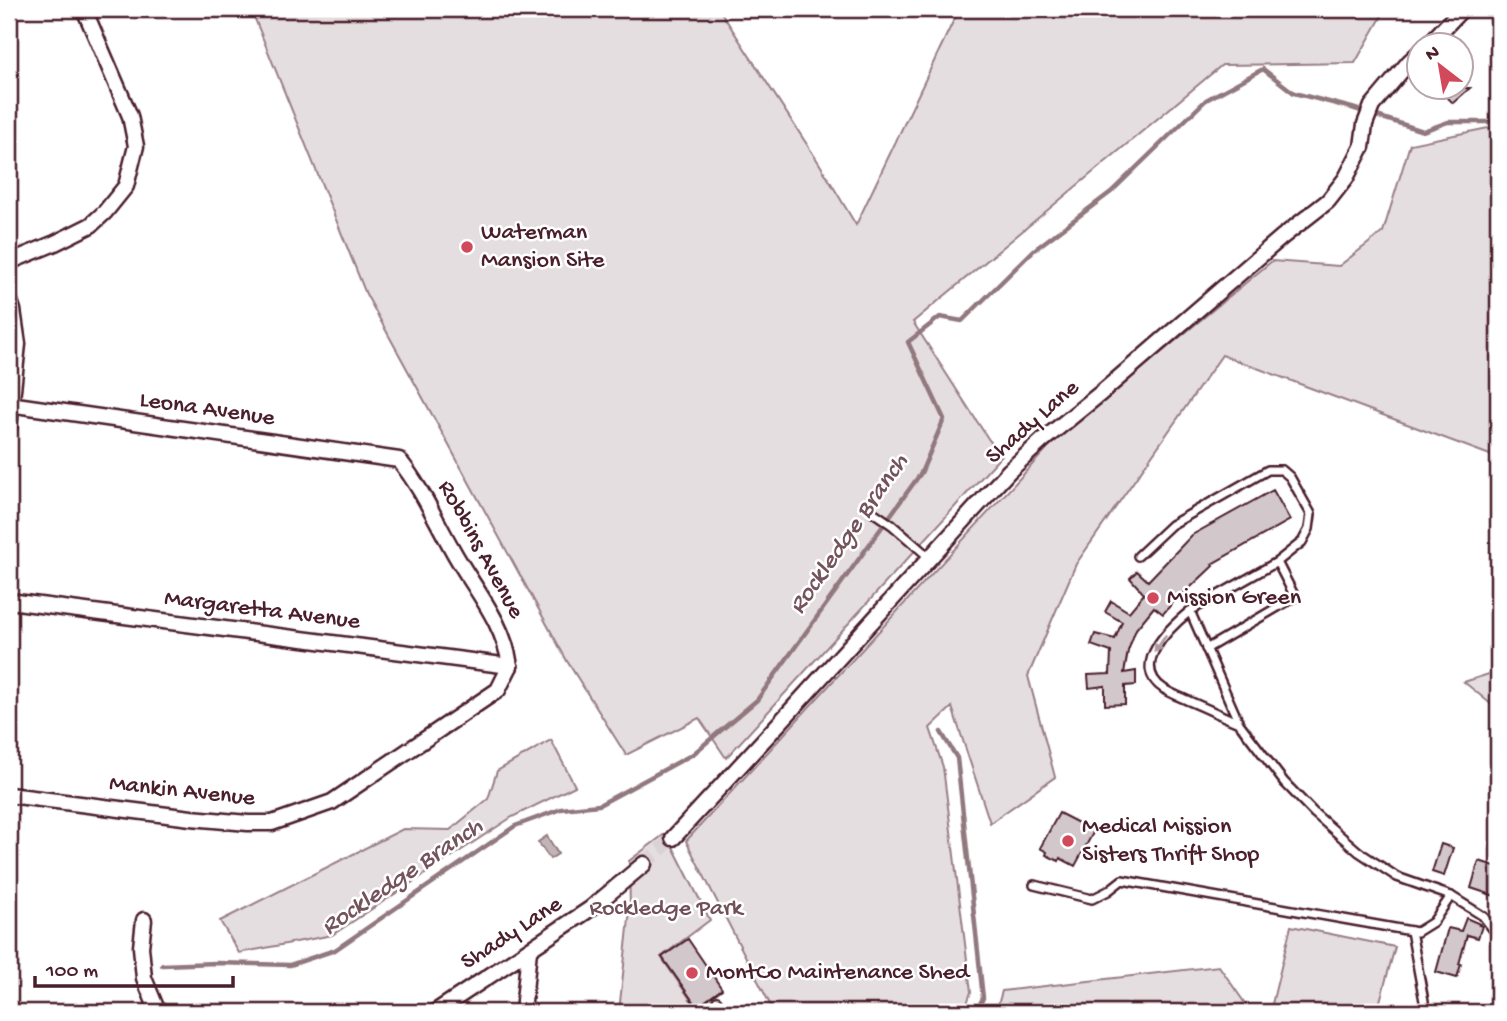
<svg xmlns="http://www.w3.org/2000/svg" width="1507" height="1021" viewBox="0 0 1507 1021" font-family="'Gochi Hand',sans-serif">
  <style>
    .green { fill: #e5dee0; stroke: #987e86; stroke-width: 2 }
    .water { fill: #c1b3b6; stroke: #91787e; stroke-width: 2 }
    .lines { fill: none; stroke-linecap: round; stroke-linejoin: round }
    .stream { stroke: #91787e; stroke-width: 4.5 }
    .building { fill: #d2c7cb; stroke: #4a1f2b; stroke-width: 2 }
    .minor-tunnel { stroke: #dbd2d5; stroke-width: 14; stroke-dasharray: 14 7; stroke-linecap: butt }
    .service-casing { stroke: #4a1f2b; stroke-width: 12 }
    .minor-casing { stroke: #4a1f2b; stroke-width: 19 }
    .service { stroke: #fff; stroke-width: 7 }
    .minor { stroke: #fff; stroke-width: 14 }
    .oneway { fill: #ae9aa0 }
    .poi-dot { fill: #d1495b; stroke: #fff; stroke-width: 2.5 }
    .labels { text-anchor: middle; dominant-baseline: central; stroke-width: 5; stroke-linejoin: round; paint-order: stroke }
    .poi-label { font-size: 24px; fill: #4a1f2b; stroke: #fff; text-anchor: start }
    .street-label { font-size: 24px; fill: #4a1f2b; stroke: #fff }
    .park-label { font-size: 24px; fill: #714f58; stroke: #fff }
    .water-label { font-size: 26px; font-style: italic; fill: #74535c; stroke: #fff }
  </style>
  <rect width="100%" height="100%" fill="#fff"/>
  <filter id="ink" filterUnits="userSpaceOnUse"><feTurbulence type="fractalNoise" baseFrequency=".0143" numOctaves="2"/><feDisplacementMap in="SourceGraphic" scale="14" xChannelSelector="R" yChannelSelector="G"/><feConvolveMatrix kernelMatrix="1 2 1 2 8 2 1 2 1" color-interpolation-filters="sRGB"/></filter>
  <g filter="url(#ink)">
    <g class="green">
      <path d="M251,9h468l100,154 37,62 103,-216h410l13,7 -27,47 -133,2 -309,257 76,118 13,15 -276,303 -27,-40 -73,37 -59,-94 -201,-367z"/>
      <path d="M1498,126v332l-276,-103 -146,209 -48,112 27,101 -65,46 -38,-116 -22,21 13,39 28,225 -7,20h-190l-88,-171 367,-399 219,-181 67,5 44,-34 27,-88z"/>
      <path d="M1498,671v39l-34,-28z"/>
      <path d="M551,740l24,46 -63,31 -180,118 -93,18 -19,-32 183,-92 47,1 38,-31 9,-28z"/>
      <path d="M666,833l44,87 -49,37 38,55h-80l11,-103 -1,-48z"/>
      <path d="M1291,926l104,21 -18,65h-95l-10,-8z"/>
      <path d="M1219,966l32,46h-255l6,-21z"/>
    </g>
    <path class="water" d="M547,836l11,18 -8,5 -12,-17z"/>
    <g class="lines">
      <g class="stream">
        <path d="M941,732l16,26 26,240 -7,14"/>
        <path d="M162,965l54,-2 74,2 45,-15 180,-124 46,-17 38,-4 94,-51 64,-54 164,-227 23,-54 -36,-77 32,-25 22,4 72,-71 77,-58 95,-92 57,-31 31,24 58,15 71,23 25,-9h50"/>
      </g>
    </g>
    <g class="building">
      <path d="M1451,88h19l-17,15 -9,-9z"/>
      <path d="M1273,490l17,30 -78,44 1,2 -36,34 -1,-1 -13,15 -9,-7 -18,22 -8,22 -4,22 12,-2v14l-11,1v18l-20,1v-19l-16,2 -1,-13 22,-1 1,-22 -20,-7 4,-11 20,5 7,-17 -17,-10 6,-11 18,11 15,-18 -14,-16 7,-7 11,10 44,-46z"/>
      <path d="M1059,813l35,18 -19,35 -15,-8 -1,3 -13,-6 1,-3 -7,-4z"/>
      <path d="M1441,844l12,4 -9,28 -12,-4z"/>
      <path d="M1479,861l19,6v30l-27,-9z"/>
      <path d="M1466,918l14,6 -1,1 3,1 -4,12 -11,-3 -8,29h2l-4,14 -21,-6 12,-44 13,3z"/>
      <path d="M688,939l34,50 -25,18 -35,-50z"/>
    </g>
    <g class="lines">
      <path class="minor-tunnel" d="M644,864l29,-26"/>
      <defs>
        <g id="service">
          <path d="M873,512l19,13 38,33"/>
          <path d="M1138,556l33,-31 97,-55h14l8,7 21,37 -2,15 -7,13 -25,20"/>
          <path d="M1190,611l87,-49 18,35 -89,52"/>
          <path d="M1239,723c-17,-7 -33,-15 -50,-22 -8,-4 -18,-7 -25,-12 -35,-23 5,-61 26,-78l49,112 45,59 30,31 45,39 38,25 54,19 32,20 10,13 5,3"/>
          <path d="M1034,885l58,14 16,-8 14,-11 295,52 16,-10 18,-26"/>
          <path d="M1411,931l13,70v11"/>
          <path d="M717,1001l5,11"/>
          <path d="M735,1012l4,-3"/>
        </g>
        <g id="minor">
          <path d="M1427,46l35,-37"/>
          <path d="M9,262l46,-19 36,-18 14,-13 21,-26 10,-40 -6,-30 -46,-107"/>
          <path d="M9,298l4,12 5,34 -9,83"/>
          <path d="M9,404l390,56c22,27 36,59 53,89 21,39 52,72 58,117"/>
          <path d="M9,601l501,65"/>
          <path d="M9,795l182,23 57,5h24l60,-21 166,-112 12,-24"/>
          <path d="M673,838l112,-121 224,-246 34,-31 58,-47 181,-156 46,-36 18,-23 16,-31 3,-23 7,-18 37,-44 11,-10"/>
          <path d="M144,920l-3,27 3,31 14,34"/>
          <path d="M435,1012l155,-103 54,-45"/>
          <path d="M523,1012l6,-62"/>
        </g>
      </defs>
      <use href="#service" class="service-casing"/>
      <use href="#minor" class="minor-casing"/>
      <use href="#service" class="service"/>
      <use href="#minor" class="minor"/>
    </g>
    <defs><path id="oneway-solid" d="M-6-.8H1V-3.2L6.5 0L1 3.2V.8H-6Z" transform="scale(1.75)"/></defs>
    <use class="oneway" href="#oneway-solid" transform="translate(1160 644) rotate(125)"/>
  </g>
  <g class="poi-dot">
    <circle cx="467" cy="247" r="7"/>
    <circle cx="1153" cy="598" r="7"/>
    <circle cx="1068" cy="841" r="7"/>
    <circle cx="692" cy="973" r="7"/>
  </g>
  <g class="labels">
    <g class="poi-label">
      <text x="481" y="233">Waterman<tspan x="481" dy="28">Mansion Site</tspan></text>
      <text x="1167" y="598">Mission Green</text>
      <text x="1082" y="827">Medical Mission<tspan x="1082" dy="28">Sisters Thrift Shop</tspan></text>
      <text x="706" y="973">MontCo Maintenance Shed</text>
    </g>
    <g class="street-label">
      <text transform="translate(207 410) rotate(8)">Leona Avenue</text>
      <text transform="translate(1033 423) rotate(-41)">Shady Lane</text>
      <text transform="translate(480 550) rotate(61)">Robbins Avenue</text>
      <text transform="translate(262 611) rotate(7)">Margaretta Avenue</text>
      <text transform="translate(182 792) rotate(6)">Mankin Avenue</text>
      <text transform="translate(512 934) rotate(-33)">Shady Lane</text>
    </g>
    <g class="park-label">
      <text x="666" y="909">Rockledge Park</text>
    </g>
    <g class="water-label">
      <text transform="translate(850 535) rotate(-55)">Rockledge Branch</text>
      <text transform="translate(403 878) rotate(-34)">Rockledge Branch</text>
    </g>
  </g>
  <rect width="1507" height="1021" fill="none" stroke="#fff" stroke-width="35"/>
  <rect x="18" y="18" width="1472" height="986" fill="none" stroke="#4a1f2b" stroke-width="2.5" filter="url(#ink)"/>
  <g transform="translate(1440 66) rotate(329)"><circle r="33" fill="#ffffff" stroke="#b7a5aa" stroke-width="2"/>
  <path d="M0-5L12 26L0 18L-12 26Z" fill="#d1495b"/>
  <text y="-10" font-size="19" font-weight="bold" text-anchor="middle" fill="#4a1f2b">N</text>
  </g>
  <path d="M35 976v10h198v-10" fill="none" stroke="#4a1f2b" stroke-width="3.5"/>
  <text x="46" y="976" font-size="21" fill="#4a1f2b" stroke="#ffffff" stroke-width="5" paint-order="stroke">100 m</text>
</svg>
